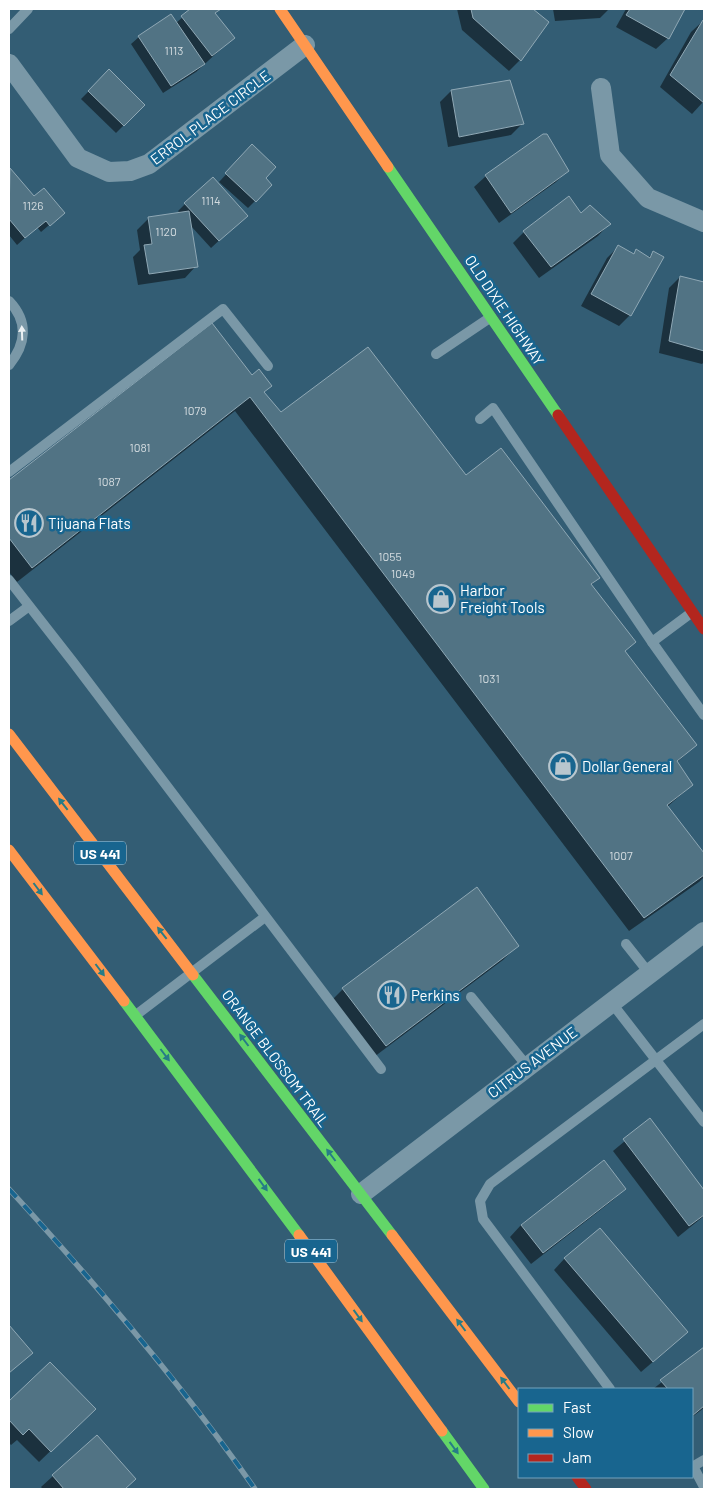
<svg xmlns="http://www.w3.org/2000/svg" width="713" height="1498" viewBox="0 0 713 1498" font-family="Barlow,sans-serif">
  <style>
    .shadow { fill: #0007 }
    .building { fill: #517384; stroke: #8fa8b5 }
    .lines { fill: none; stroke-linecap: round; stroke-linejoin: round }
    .lane { stroke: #7a98a7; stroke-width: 10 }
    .street { stroke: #7a98a7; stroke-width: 20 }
    .fast { stroke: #63d668; stroke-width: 11 }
    .slow { stroke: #ff974d; stroke-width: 11 }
    .jam { stroke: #b3261e; stroke-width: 11 }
    .rail-casing { stroke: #7b98a7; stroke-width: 5.5 }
    .rail { stroke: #18658f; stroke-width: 4; stroke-dasharray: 11; stroke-linecap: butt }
    .oneway { fill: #ebf0f2 }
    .oneway2 { fill: #277c87 }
    .labels { text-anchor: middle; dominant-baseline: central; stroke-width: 5; stroke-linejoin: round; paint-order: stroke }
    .number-label { font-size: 12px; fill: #d4dce0 }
    .shield { fill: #18658f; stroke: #bad1dd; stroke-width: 1 }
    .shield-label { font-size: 14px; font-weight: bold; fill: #fff }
    .street-label { font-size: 15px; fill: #fff; stroke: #18658f }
    .poi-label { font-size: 15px; fill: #fff; stroke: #18658f; text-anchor: start }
  </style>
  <rect width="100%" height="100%" fill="#335d74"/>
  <g class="shadow">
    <path d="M192,9h28l-6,5 19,24 -37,34 -33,21 -32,-49 8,-7 37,-14z"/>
    <path d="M457,9h74l17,13 -28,38 -11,11 -47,-41z"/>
    <path d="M553,9h56l-9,9 -45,3z"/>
    <path d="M626,9h58l-16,29 -12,11 -40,-22z"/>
    <path d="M703,21l1,80 -12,13 -32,-27 31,-55z"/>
    <path d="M109,71l35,34 -28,28 -35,-34z"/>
    <path d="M509,81l13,43 -11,11 -63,12 -8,-45 11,-11z"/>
    <path d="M543,135l24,36 -11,11 -57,41 -25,-36 12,-11z"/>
    <path d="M245,154l26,31 -23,23 -29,-26z"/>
    <path d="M10,170l45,50 -14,12 -4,-5 -20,18 -8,-10z"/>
    <path d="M185,204l53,19 -27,25 -21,-23 6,41 -11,12 -47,7 -5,-28 7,-7 -3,-20 12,-12 31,-5 -2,-2z"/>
    <path d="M581,215l28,9 -11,12 -59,42 -26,-35 11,-11z"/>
    <path d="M618,247l14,8 4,-4 12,7 5,-5 -23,62 -11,11 -38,-20 26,-48z"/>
    <path d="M680,277l24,6v79l-2,2 -43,-11 10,-65z"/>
    <path d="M212,325l39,52 19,9 -7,7 18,21 185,63 132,101 -7,7 44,57 -11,10 72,93 -20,18 16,22 -25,22 37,48v22l-5,5 -70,49 -394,-520 -218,171 -8,-10v-91z"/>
    <path d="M517,946l-14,14 -133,100 -41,-57 14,-14z"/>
    <path d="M650,1120l54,72v24l-26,21 -65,-86z"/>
    <path d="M604,1162l21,27 -12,11 -82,64 -21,-27 11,-12z"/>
    <path d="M565,1258l110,85 -34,29 -87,-102z"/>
    <path d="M9,1327l22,26 -22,20z"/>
    <path d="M704,1349v59l-12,9v-28h-39z"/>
    <path d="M50,1364l44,45 -55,53 -22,-22 -6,5 -2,-2v-40z"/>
    <path d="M97,1437l38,42 -11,10h-81l-2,-2 12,-11z"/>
  </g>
  <g class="building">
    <path d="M190,9h31l-6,4 20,25 -23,18 -31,-40z"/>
    <path d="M471,9h62l16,13 -28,39 -48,-43z"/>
    <path d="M630,9h55l-16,30 -43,-24z"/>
    <path d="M171,14l34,50 -34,22 -33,-50z"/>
    <path d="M703,20l1,1v82l-34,-28z"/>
    <path d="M109,69l36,36 -21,21 -36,-35z"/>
    <path d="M510,80l14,44 -65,13 -8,-47z"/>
    <path d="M543,134h4l22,37 -58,42 -26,-38z"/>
    <path d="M252,144l24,23 -10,11 6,7 -16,17 -31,-29z"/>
    <path d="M10,168l24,28 10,-8 21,25 -15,13 -4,-5 -21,17 -16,-19z"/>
    <path d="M213,177l35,39 -29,25 -35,-38z"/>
    <path d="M569,196l12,17 9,-8 21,19 -60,43 -28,-36z"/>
    <path d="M189,211l9,56 -49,7 -5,-29 8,-1 -4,-27z"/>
    <path d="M618,245l16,9 2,-5 14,9 3,-7 11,6 -33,59 -40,-22z"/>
    <path d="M680,276l24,6v69l-35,-10z"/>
    <path d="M212,323l40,52 7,-6 13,17 -8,6 17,20 87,-65 98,128 35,-27 99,130 -9,6 45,58 -11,9 72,94 -20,16 16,24 -26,20 37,48v22l-60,43 -394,-521 -218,171 -23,-30v-58z"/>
    <path d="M477,887l42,59 -133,100 -44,-58z"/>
    <path d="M650,1118l54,72v25l-15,11 -66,-87z"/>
    <path d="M604,1160l22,29 -83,64 -22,-28z"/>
    <path d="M600,1228l88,104 -35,30 -89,-104z"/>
    <path d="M9,1325l24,28 -24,20z"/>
    <path d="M704,1347v59l-12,10v-27h-24l-8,-9z"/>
    <path d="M50,1362l46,47 -45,43 -22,-23 -6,6 -14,-15v-19z"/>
    <path d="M97,1435l39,44 -11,10h-61l-12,-14z"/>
  </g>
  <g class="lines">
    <g class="lane">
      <path d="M9,29l19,-20"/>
      <path d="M9,301c20,21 17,43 0,64"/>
      <path d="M436,354l55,-37"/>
      <path d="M480,419l13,-11 159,234 52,73"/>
      <path d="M9,472l214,-163 45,57"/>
      <path d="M9,580l64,82 308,407"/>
      <path d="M9,621l19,-14"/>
      <path d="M652,642l39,-29"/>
      <path d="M626,944l23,29"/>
      <path d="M471,997l56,69"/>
      <path d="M611,1002l93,120"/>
      <path d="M136,1015l129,-98"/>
      <path d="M610,1389l-127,-170 -3,-18 10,-17 214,-160"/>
      <path d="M692,1467l12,-7"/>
      <path d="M694,1468l10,19"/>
    </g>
    <g class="street">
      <path d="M9,64l69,94 31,14 21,-1 19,-7 156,-119"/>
      <path d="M601,88l9,67 38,43 56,24"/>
      <path d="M361,1194l343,-262"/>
    </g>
    <g class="fast">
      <path d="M388,167l170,248"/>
      <path d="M193,975l199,260"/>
      <path d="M124,1001l175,234"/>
      <path d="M442,1431l42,58"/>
    </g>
    <g class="slow">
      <path d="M280,9l108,158"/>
      <path d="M9,734l184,241"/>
      <path d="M9,850l115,151"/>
      <path d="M299,1235l143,196"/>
      <path d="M392,1235l127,167"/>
    </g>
    <g class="jam">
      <path d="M558,415l146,214"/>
      <path d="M577,1477l9,12"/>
    </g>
    <defs>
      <path id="rail" d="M9,1189c87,95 172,194 246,300"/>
    </defs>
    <use href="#rail" class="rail-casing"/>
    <use href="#rail" class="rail"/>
  </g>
  <defs><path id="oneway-solid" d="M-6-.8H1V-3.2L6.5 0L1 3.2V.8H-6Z" transform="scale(1.25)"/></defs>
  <use class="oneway" href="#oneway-solid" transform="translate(22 333) rotate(-92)"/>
  <g class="oneway2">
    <use href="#oneway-solid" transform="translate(63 804) rotate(-128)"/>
    <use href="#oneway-solid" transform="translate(38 889) rotate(53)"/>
    <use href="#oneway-solid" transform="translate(162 933) rotate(-128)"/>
    <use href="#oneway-solid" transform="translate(100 970) rotate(53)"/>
    <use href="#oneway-solid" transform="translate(244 1040) rotate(-127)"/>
    <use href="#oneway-solid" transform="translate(165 1055) rotate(53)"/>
    <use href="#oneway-solid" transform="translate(331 1155) rotate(-127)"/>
    <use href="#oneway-solid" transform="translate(263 1185) rotate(54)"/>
    <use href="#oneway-solid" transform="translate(358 1316) rotate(54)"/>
    <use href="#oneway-solid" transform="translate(461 1325) rotate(-127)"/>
    <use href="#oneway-solid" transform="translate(505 1383) rotate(-127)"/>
    <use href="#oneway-solid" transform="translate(454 1448) rotate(54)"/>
  </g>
  <defs>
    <symbol id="restaurant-ring" viewBox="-11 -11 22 22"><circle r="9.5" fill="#18658f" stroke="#b8c6ce" stroke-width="1.5"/><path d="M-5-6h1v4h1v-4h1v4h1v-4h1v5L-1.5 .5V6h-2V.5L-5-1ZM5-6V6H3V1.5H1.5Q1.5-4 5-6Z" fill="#b8c6ce"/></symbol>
    <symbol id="shop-ring" viewBox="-11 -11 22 22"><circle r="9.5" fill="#18658f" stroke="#b8c6ce" stroke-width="1.5"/><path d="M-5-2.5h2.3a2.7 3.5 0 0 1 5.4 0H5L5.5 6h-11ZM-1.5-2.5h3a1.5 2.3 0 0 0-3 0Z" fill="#b8c6ce"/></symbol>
  </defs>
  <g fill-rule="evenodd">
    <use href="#restaurant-ring" x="13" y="507" width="32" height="32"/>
    <use href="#shop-ring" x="425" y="583" width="32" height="32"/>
    <use href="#shop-ring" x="547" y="750" width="32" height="32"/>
    <use href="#restaurant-ring" x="376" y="979" width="32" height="32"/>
  </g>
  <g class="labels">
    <g class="number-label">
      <text x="174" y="50">1113</text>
      <text x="211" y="200">1114</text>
      <text x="33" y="205">1126</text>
      <text x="166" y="231">1120</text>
      <text x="195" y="410">1079</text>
      <text x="140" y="447">1081</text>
      <text x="109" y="481">1087</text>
      <text x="390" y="556">1055</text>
      <text x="403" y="573">1049</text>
      <text x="489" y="678">1031</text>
      <text x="621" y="855">1007</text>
    </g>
    <g class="shield">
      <rect x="74" y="841.5" width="52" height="23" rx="4"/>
      <rect x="285" y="1239.5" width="52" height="23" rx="4"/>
    </g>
    <g class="shield-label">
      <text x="100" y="853">US 441</text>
      <text x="311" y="1251">US 441</text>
    </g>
    <g class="street-label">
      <text transform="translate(210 117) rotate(-37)">ERROL PLACE CIRCLE</text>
      <text transform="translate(505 310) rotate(56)">OLD DIXIE HIGHWAY</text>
      <text transform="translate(276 1058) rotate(53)">ORANGE BLOSSOM TRAIL</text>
      <text transform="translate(532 1062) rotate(-37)">CITRUS AVENUE</text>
    </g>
    <g class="poi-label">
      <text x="48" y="523">Tijuana Flats</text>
      <text x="460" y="590">Harbor<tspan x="460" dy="17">Freight Tools</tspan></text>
      <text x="582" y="766">Dollar General</text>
      <text x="411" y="995">Perkins</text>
    </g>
  </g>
  <rect width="713" height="1498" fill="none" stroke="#ffffff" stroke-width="20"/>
  <rect x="518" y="1388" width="175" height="90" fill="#18658f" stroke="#74a3bc"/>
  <rect x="528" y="1404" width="25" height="8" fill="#63d668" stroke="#74a3bc"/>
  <text x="563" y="1413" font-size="15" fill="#ffffff">Fast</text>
  <rect x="528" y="1429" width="25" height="8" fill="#ff974d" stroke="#74a3bc"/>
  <text x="563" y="1438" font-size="15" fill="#ffffff">Slow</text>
  <rect x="528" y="1454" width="25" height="8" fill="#b3261e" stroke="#74a3bc"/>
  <text x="563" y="1463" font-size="15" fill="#ffffff">Jam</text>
</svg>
